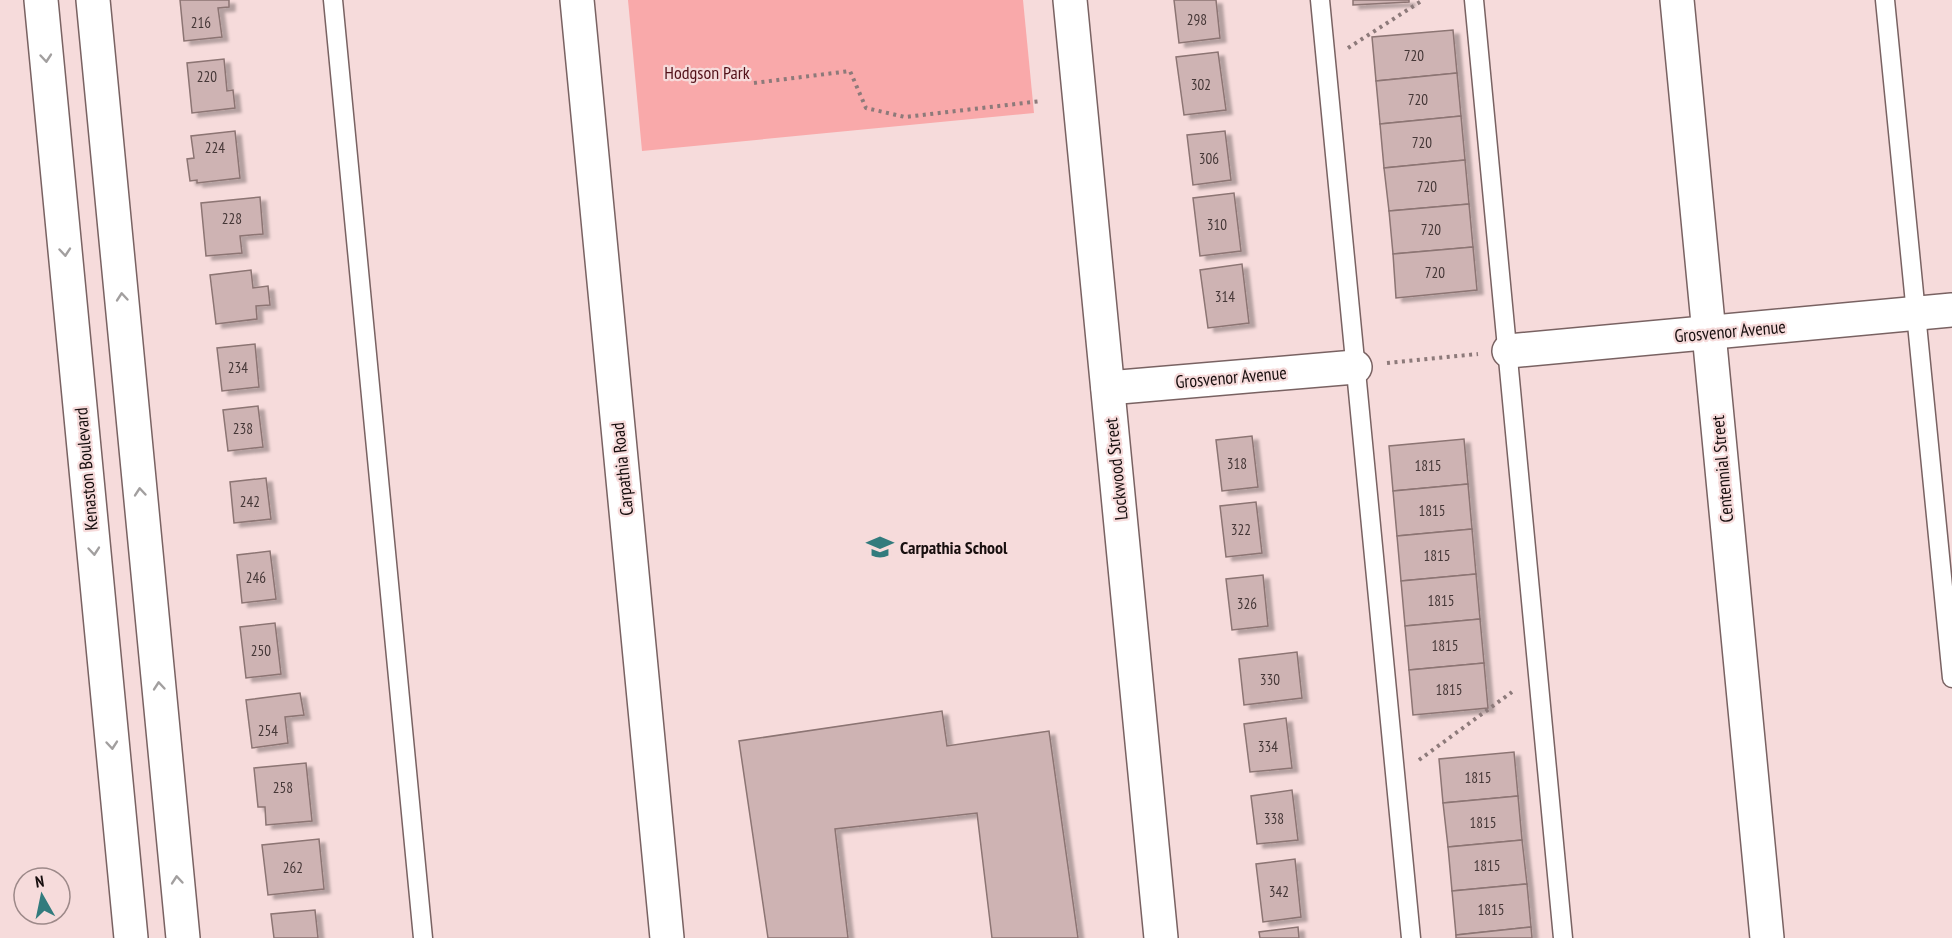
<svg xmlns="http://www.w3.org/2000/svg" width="1952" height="938" viewBox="0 0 1952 938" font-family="'PT Sans Narrow',sans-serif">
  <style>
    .green { fill: #f9a9aa }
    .building { fill: #ceb3b3; stroke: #8c7473; stroke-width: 1.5; filter: url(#shadow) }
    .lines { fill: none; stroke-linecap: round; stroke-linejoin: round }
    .lane-casing { stroke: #796262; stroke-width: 21 }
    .street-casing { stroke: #796262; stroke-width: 36 }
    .primary-casing { stroke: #796262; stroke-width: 36 }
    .path { stroke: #8d7a7a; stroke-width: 4; stroke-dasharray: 3 4.5; stroke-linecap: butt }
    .lane { stroke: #fff; stroke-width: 18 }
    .street { stroke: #fff; stroke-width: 33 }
    .primary { stroke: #fff; stroke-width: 33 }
    .oneway { stroke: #a29f9f }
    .labels { text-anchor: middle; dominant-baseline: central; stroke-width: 4.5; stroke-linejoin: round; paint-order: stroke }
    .number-label { font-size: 15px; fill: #453737 }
    .park-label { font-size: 18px; fill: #521119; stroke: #f6dbdb }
    .street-label { font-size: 18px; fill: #170e0e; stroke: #f6dbdb }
    .poi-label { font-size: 18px; font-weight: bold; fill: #170e0e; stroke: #f6dbdb; text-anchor: start }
  </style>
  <defs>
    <filter id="shadow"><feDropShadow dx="6" dy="4" stdDeviation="1.5" flood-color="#0004"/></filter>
  </defs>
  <rect width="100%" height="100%" fill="#f6dbdb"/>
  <path class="green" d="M628,0h395l11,113 -392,38z"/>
  <g class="building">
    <path d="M180,0h49v7l-11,1 4,29 -38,4z"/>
    <path d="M1174,0h42l4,38 -41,5z"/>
    <path d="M1353,0h56v2l-56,3z"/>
    <path d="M1453,30l4,43 -81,8 -4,-44z"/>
    <path d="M1218,52l8,58 -42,5 -8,-58z"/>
    <path d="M224,59l3,32 6,-1 2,18 -43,5 -5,-50z"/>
    <path d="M1457,73l4,43 -81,8 -4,-43z"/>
    <path d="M1461,116l4,44 -81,8 -4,-44z"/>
    <path d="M235,131l5,47 -43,5v-3l-7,1 -3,-22 7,-1 -3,-22z"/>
    <path d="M1225,131l6,49 -38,5 -6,-50z"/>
    <path d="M1465,160l4,44 -80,7 -5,-43z"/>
    <path d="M1234,193l7,58 -41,5 -7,-58z"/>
    <path d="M260,197l3,37 -23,2 2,17 -36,3 -5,-53z"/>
    <path d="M1469,204l4,43 -80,7 -4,-43z"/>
    <path d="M1473,247l4,43 -81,8 -3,-44z"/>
    <path d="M1242,264l7,59 -41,5 -8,-58z"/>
    <path d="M251,270l2,18 15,-2 2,19 -14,1 1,13 -41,5 -6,-49z"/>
    <path d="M255,344l4,43 -37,4 -5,-43z"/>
    <path d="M258,406l5,41 -35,4 -5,-41z"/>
    <path d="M1252,436l6,51 -36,4 -6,-51z"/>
    <path d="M1464,439l4,45 -75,7 -4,-45z"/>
    <path d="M266,478l5,41 -37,4 -4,-41z"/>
    <path d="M1468,484l4,45 -75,7 -4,-45z"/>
    <path d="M1256,502l6,51 -36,4 -6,-51z"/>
    <path d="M1472,529l4,45 -75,7 -4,-45z"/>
    <path d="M270,551l6,48 -34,4 -5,-48z"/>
    <path d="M1476,574l4,45 -75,7 -4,-45z"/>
    <path d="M1263,575l5,51 -36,4 -6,-51z"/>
    <path d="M1480,619l4,44 -75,7 -4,-44z"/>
    <path d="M275,623l6,51 -35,4 -6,-51z"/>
    <path d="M1297,652l5,46 -58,7 -5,-46z"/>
    <path d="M1484,663l4,45 -75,7 -4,-45z"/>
    <path d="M300,693l4,22 -19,2 3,26 -36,5 -6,-48z"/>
    <path d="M942,711l5,35 102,-15 29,207h-86l-15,-125 -142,16 13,109h-80l-29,-197z"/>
    <path d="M1286,718l6,50 -42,4 -6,-48z"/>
    <path d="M1514,752l4,44 -75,7 -4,-44z"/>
    <path d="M306,763l6,58 -46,4 -1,-18h-7l-4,-39z"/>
    <path d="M1292,790l6,50 -41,4 -6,-48z"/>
    <path d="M1518,796l4,44 -74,7 -5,-44z"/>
    <path d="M319,839l5,50 -56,6 -6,-50z"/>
    <path d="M1522,840l5,44 -75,7 -4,-44z"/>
    <path d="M1295,859l6,58 -38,5 -7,-58z"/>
    <path d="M1527,884l4,43 -75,8 -4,-44z"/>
    <path d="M315,910l3,28h-44l-3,-24z"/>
    <path d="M1298,927l1,11h-39l-1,-6z"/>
    <path d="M1531,927l1,11h-76v-3z"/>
  </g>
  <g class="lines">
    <defs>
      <g id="lane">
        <path d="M333,0l90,938"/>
        <path d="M1320,0l91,938"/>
        <path d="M1474,0l89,938"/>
        <path d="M1885,0l67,678"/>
      </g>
      <g id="street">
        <path d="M577,0l90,938"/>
        <path d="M1070,0l91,938"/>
        <path d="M1677,0l90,938"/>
        <path d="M1509,351l443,-41"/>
        <path d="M1108,388l247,-21"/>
      </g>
      <g id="primary">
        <path d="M41,0l90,938"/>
        <path d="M93,0l90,938"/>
      </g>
    </defs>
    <use href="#lane" class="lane-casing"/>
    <use href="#street" class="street-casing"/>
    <use href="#primary" class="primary-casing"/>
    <g class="path">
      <path d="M1348,48l75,-48"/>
      <path d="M754,83l96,-12 16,37 39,9 136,-16"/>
      <path d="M1387,363l91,-9"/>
      <path d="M1419,760l93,-68"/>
    </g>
    <use href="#lane" class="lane"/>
    <use href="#street" class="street"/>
    <use href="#primary" class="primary"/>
  </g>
  <defs><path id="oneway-chevron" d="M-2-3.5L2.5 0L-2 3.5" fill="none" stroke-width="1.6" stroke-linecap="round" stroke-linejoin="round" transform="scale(1.5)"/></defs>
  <g class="oneway">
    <use href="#oneway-chevron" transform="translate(46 58) rotate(85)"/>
    <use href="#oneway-chevron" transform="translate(65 252) rotate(85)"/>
    <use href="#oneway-chevron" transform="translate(122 297) rotate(-95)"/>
    <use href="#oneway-chevron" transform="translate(140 492) rotate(-95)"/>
    <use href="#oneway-chevron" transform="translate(94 551) rotate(85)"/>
    <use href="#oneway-chevron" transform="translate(159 686) rotate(-95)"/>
    <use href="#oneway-chevron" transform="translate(112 745) rotate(85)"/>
    <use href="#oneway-chevron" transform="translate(177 880) rotate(-95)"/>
  </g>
  <defs>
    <symbol id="school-bare" viewBox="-9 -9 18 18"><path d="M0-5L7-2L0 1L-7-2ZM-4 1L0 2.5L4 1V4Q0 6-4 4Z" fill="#327b7d" stroke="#f6dbdb" stroke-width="2.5" paint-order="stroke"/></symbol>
  </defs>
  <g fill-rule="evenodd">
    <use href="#school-bare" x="861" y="528" width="38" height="38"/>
  </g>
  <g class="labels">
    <g class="number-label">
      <text x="1197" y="19">298</text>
      <text x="201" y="22">216</text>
      <text x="1414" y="55">720</text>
      <text x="207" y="76">220</text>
      <text x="1201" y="84">302</text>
      <text x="1418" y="99">720</text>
      <text x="1422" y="142">720</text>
      <text x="215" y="147">224</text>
      <text x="1209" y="158">306</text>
      <text x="1427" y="186">720</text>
      <text x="232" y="218">228</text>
      <text x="1217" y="224">310</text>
      <text x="1431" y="229">720</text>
      <text x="1435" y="272">720</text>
      <text x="1225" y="296">314</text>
      <text x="238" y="367">234</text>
      <text x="243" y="428">238</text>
      <text x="1237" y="463">318</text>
      <text x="1428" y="465">1815</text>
      <text x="250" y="501">242</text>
      <text x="1432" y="510">1815</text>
      <text x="1241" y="529">322</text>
      <text x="1437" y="555">1815</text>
      <text x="256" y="577">246</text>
      <text x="1441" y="600">1815</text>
      <text x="1247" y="603">326</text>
      <text x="1445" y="645">1815</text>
      <text x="261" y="650">250</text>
      <text x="1270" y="679">330</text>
      <text x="1449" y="689">1815</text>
      <text x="268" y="730">254</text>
      <text x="1268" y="746">334</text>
      <text x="1478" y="777">1815</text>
      <text x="283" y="787">258</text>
      <text x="1274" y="818">338</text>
      <text x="1483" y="822">1815</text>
      <text x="1487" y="865">1815</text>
      <text x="293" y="867">262</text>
      <text x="1279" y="891">342</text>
      <text x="1491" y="909">1815</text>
    </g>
    <g class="park-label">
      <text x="707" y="72">Hodgson Park</text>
    </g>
    <g class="street-label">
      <text transform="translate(1730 331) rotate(-5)">Grosvenor Avenue</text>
      <text transform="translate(1231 377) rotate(-5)">Grosvenor Avenue</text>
      <text transform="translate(86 469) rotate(-95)">Kenaston Boulevard</text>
      <text transform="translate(622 469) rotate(-96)">Carpathia Road</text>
      <text transform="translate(1116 469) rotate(-96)">Lockwood Street</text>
      <text transform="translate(1722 469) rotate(-95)">Centennial Street</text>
    </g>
    <g class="poi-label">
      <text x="900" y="547">Carpathia School</text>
    </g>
  </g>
  <g transform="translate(42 896) rotate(351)"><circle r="28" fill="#f6dbdb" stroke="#9d8989" stroke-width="1.5"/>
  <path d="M0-4.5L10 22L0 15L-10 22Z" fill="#327b7d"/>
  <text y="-9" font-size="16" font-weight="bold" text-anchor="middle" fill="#170e0e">N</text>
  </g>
</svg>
